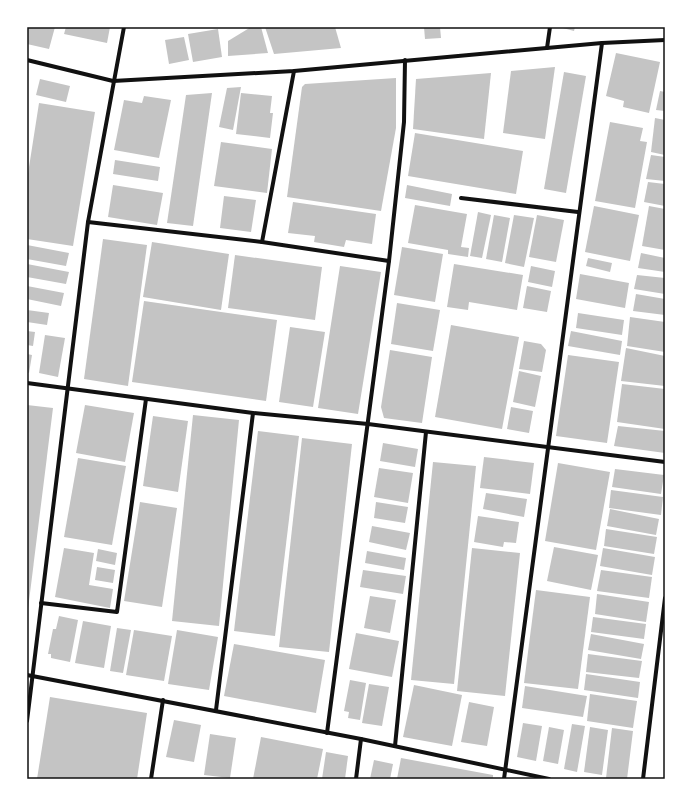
<svg xmlns="http://www.w3.org/2000/svg" width="692" height="806" viewBox="0 0 692 806" font-family="Rubik,sans-serif">
  <style>
    .building { fill: #c4c4c4 }
    .lines { fill: none; stroke-linecap: round; stroke-linejoin: round }
    .minor { stroke: #111; stroke-width: 4 }
    .neatline { fill: none; stroke: #111; stroke-width: 1.5 }
  </style>
  <rect width="100%" height="100%" fill="#fff"/>
  <g class="building">
    <path d="M27,27h28l-6,22 -22,-5z"/>
    <path d="M66,27h44l-3,16 -43,-9z"/>
    <path d="M251,27h10l7,26 -40,3v-15z"/>
    <path d="M265,27h70l6,21 -67,6z"/>
    <path d="M424,27h16l1,11 -16,1z"/>
    <path d="M559,27h16l-1,4z"/>
    <path d="M218,29l4,28 -29,5 -5,-28z"/>
    <path d="M184,37l5,23 -20,4 -4,-24z"/>
    <path d="M616,53l44,9 -11,51 -26,-6 1,-6 -18,-5z"/>
    <path d="M555,67l-10,72 -42,-6 8,-62z"/>
    <path d="M564,72l22,4 -20,117 -22,-4z"/>
    <path d="M491,73l-7,66 -71,-10 3,-50z"/>
    <path d="M396,78v50l-15,83 -94,-14 15,-110 3,-3z"/>
    <path d="M40,79l30,7 -4,16 -30,-7z"/>
    <path d="M241,87l-8,43 -14,-3 8,-39z"/>
    <path d="M660,91l5,1v19l-9,-1z"/>
    <path d="M212,93l-19,133 -26,-3 19,-128z"/>
    <path d="M241,93l31,3 -2,17h3l-3,25 -34,-4z"/>
    <path d="M144,96l27,4 -12,58 -45,-8 10,-50 18,3z"/>
    <path d="M39,103l56,9 -22,134 -46,-7v-59z"/>
    <path d="M655,118l10,2v35l-14,-3z"/>
    <path d="M610,122l33,6 -3,13 7,1 -12,66 -40,-7z"/>
    <path d="M415,133l108,18 -7,43 -108,-18z"/>
    <path d="M221,142l51,7 -5,44 -53,-7z"/>
    <path d="M651,155l14,2v24l-19,-2z"/>
    <path d="M115,160l45,7 -2,14 -45,-7z"/>
    <path d="M648,182l17,2v22l-21,-4z"/>
    <path d="M113,185l50,8 -6,32 -49,-8z"/>
    <path d="M407,185l45,9 -2,12 -45,-8z"/>
    <path d="M224,196l32,4 -5,32 -31,-4z"/>
    <path d="M293,202l83,12 -4,30 -26,-4 -2,7 -30,-5 1,-6 -27,-3z"/>
    <path d="M415,205l52,9 -6,33 8,1 -1,9 -20,-3v-4l-40,-7z"/>
    <path d="M594,206l45,9 -9,46 -45,-9z"/>
    <path d="M649,206l16,3v41l-23,-4z"/>
    <path d="M478,212l13,3 -9,43 -12,-2z"/>
    <path d="M494,215l16,3 -8,44 -16,-3z"/>
    <path d="M514,215l20,3 -10,49 -19,-4z"/>
    <path d="M537,215l27,5 -8,42 -27,-5z"/>
    <path d="M103,239l44,6 -19,141 -44,-7z"/>
    <path d="M152,242l77,12 -8,56 -78,-13z"/>
    <path d="M27,245l42,8 -3,13 -39,-7z"/>
    <path d="M402,247l41,7 -8,48 -41,-7z"/>
    <path d="M641,253l24,5v14l-27,-4z"/>
    <path d="M235,255l87,12 -7,53 -87,-12z"/>
    <path d="M588,258l24,5 -2,9 -24,-6z"/>
    <path d="M27,264l42,8 -3,12 -39,-7z"/>
    <path d="M454,264l69,11 -6,35 -48,-8 -1,8 -21,-3z"/>
    <path d="M340,266l41,6 -23,142 -40,-6z"/>
    <path d="M531,266l24,5 -3,16 -24,-5z"/>
    <path d="M580,274l49,9 -4,25 -49,-9z"/>
    <path d="M637,275l28,3v16l-31,-5z"/>
    <path d="M27,286l37,7 -3,13 -34,-7z"/>
    <path d="M527,286l24,5 -4,21 -24,-4z"/>
    <path d="M636,294l29,5v16l-32,-4z"/>
    <path d="M144,301l133,19 -11,81 -134,-19z"/>
    <path d="M397,303l43,7 -7,41 -42,-7z"/>
    <path d="M27,310l22,3 -2,12 -20,-3z"/>
    <path d="M578,313l46,7 -2,15 -46,-7z"/>
    <path d="M630,317l35,5v30l-38,-6z"/>
    <path d="M451,325l68,12 -17,92 -67,-12z"/>
    <path d="M290,327l35,5 -12,75 -34,-5z"/>
    <path d="M27,331l8,1 -2,14 -6,-1z"/>
    <path d="M571,331l51,10 -2,14 -52,-9z"/>
    <path d="M45,335l20,3 -7,39 -19,-4z"/>
    <path d="M524,341l17,3 5,6 -4,22 -23,-3z"/>
    <path d="M626,348l39,8v30l-44,-5z"/>
    <path d="M390,350l42,7 -10,66 -38,-5 -3,-11z"/>
    <path d="M27,354l5,1 -3,18 -2,-1z"/>
    <path d="M568,355l51,7 -12,81 -51,-7z"/>
    <path d="M519,371l22,5 -6,31 -22,-5z"/>
    <path d="M622,384l43,5v40l-48,-7z"/>
    <path d="M27,405l26,3 -25,201h-1z"/>
    <path d="M85,405l49,8 -9,49 -49,-9z"/>
    <path d="M511,407l22,4 -4,22 -22,-4z"/>
    <path d="M193,415l46,5 -20,206 -47,-5z"/>
    <path d="M153,416l35,5 -10,71 -35,-6z"/>
    <path d="M618,426l47,5v22l-51,-7z"/>
    <path d="M258,431l41,5 -24,200 -41,-5z"/>
    <path d="M302,438l50,6 -23,208 -50,-5z"/>
    <path d="M383,443l35,6 -3,18 -35,-6z"/>
    <path d="M484,457l50,6 -4,31 -50,-6z"/>
    <path d="M78,458l48,8 -14,79 -48,-8z"/>
    <path d="M433,462l43,4 -22,218 -43,-4z"/>
    <path d="M558,463l52,9 -14,78 -51,-9z"/>
    <path d="M379,468l34,5 -5,30 -34,-6z"/>
    <path d="M615,469l49,6 -3,19 -49,-7z"/>
    <path d="M611,490l52,7 -2,18 -52,-7z"/>
    <path d="M486,493l41,6 -3,18 -41,-8z"/>
    <path d="M140,502l37,6 -15,99 -38,-6z"/>
    <path d="M376,502l32,5 -3,16 -31,-5z"/>
    <path d="M610,509l49,10 -3,16 -49,-9z"/>
    <path d="M478,516l41,6 -3,21 -12,-1 -1,5 -29,-5z"/>
    <path d="M372,526l38,7 -4,17 -37,-8z"/>
    <path d="M606,529l51,8 -3,17 -50,-8z"/>
    <path d="M554,547l44,8 -7,35 -44,-9z"/>
    <path d="M64,548l30,5 -5,32 24,4 -3,19 -55,-11z"/>
    <path d="M472,548l48,5 -15,143 -48,-5z"/>
    <path d="M603,548l52,9 -3,18 -52,-9z"/>
    <path d="M98,549l19,4 -2,12 -19,-4z"/>
    <path d="M367,551l39,7 -2,12 -39,-7z"/>
    <path d="M97,567l18,3 -2,13 -18,-3z"/>
    <path d="M363,570l43,6 -3,18 -43,-7z"/>
    <path d="M601,570l51,7 -3,21 -52,-7z"/>
    <path d="M536,590l54,7 -12,92 -54,-6z"/>
    <path d="M597,594l52,8 -3,20 -51,-8z"/>
    <path d="M370,596l26,4 -6,33 -26,-5z"/>
    <path d="M59,616l19,4 -8,42 -19,-4v-4h-3l5,-25h3z"/>
    <path d="M593,617l53,7 -2,15 -53,-7z"/>
    <path d="M83,621l28,5 -7,42 -29,-5z"/>
    <path d="M117,628l14,2 -8,43 -13,-2z"/>
    <path d="M134,630l38,6 -8,45 -38,-6z"/>
    <path d="M177,630l41,7 -9,53 -41,-6z"/>
    <path d="M356,633l43,8 -7,36 -43,-8z"/>
    <path d="M591,634l53,10 -3,15 -53,-9z"/>
    <path d="M234,644l91,16 -9,53 -92,-17z"/>
    <path d="M588,654l54,7 -3,17 -53,-6z"/>
    <path d="M586,674l54,8 -2,16 -54,-8z"/>
    <path d="M350,680l16,3 -6,37 -12,-2 1,-6 -5,-1z"/>
    <path d="M369,684l20,3 -7,39 -20,-3z"/>
    <path d="M414,685l48,10 -10,51 -49,-9z"/>
    <path d="M525,686l62,10 -4,21 -61,-9z"/>
    <path d="M590,694l47,7 -4,27 -46,-7z"/>
    <path d="M50,697l97,16 -10,66h-100z"/>
    <path d="M469,702l25,5 -7,39 -26,-4z"/>
    <path d="M174,720l27,5 -7,37 -28,-5z"/>
    <path d="M523,723l19,3 -6,35 -19,-4z"/>
    <path d="M572,724l13,2 -8,46 -13,-3z"/>
    <path d="M549,727l15,3 -6,34 -15,-3z"/>
    <path d="M590,727l18,3 -6,45 -18,-3z"/>
    <path d="M612,728l21,3 -6,48 -21,-1z"/>
    <path d="M210,734l26,4 -6,40 -26,-3z"/>
    <path d="M261,737l62,12 -6,30h-64z"/>
    <path d="M326,752l22,4 -3,23h-23z"/>
    <path d="M401,758l92,17v4h-96z"/>
    <path d="M374,760l19,4 -3,15h-20z"/>
  </g>
  <g class="lines">
    <g class="minor">
      <path d="M547,48l3,-21"/>
      <path d="M27,60l86,21 181,-10 308,-28 63,-3"/>
      <path d="M461,198l117,14"/>
      <path d="M88,222l174,20 127,19"/>
      <path d="M262,242l32,-171"/>
      <path d="M27,383l226,30 115,11 297,38"/>
      <path d="M41,603l76,9 29,-213"/>
      <path d="M27,675l334,64 188,40"/>
      <path d="M216,710l37,-297"/>
      <path d="M27,721l61,-499 36,-195"/>
      <path d="M327,733l62,-472 15,-139 1,-62"/>
      <path d="M395,746l31,-314"/>
      <path d="M151,779l12,-79"/>
      <path d="M356,779l5,-40"/>
      <path d="M504,779l98,-736"/>
      <path d="M643,779l22,-181"/>
    </g>
  </g>
  <rect width="692" height="806" fill="none" stroke="#ffffff" stroke-width="56"/>
  <rect x="28" y="28" width="636" height="750" class="neatline"/>
</svg>
